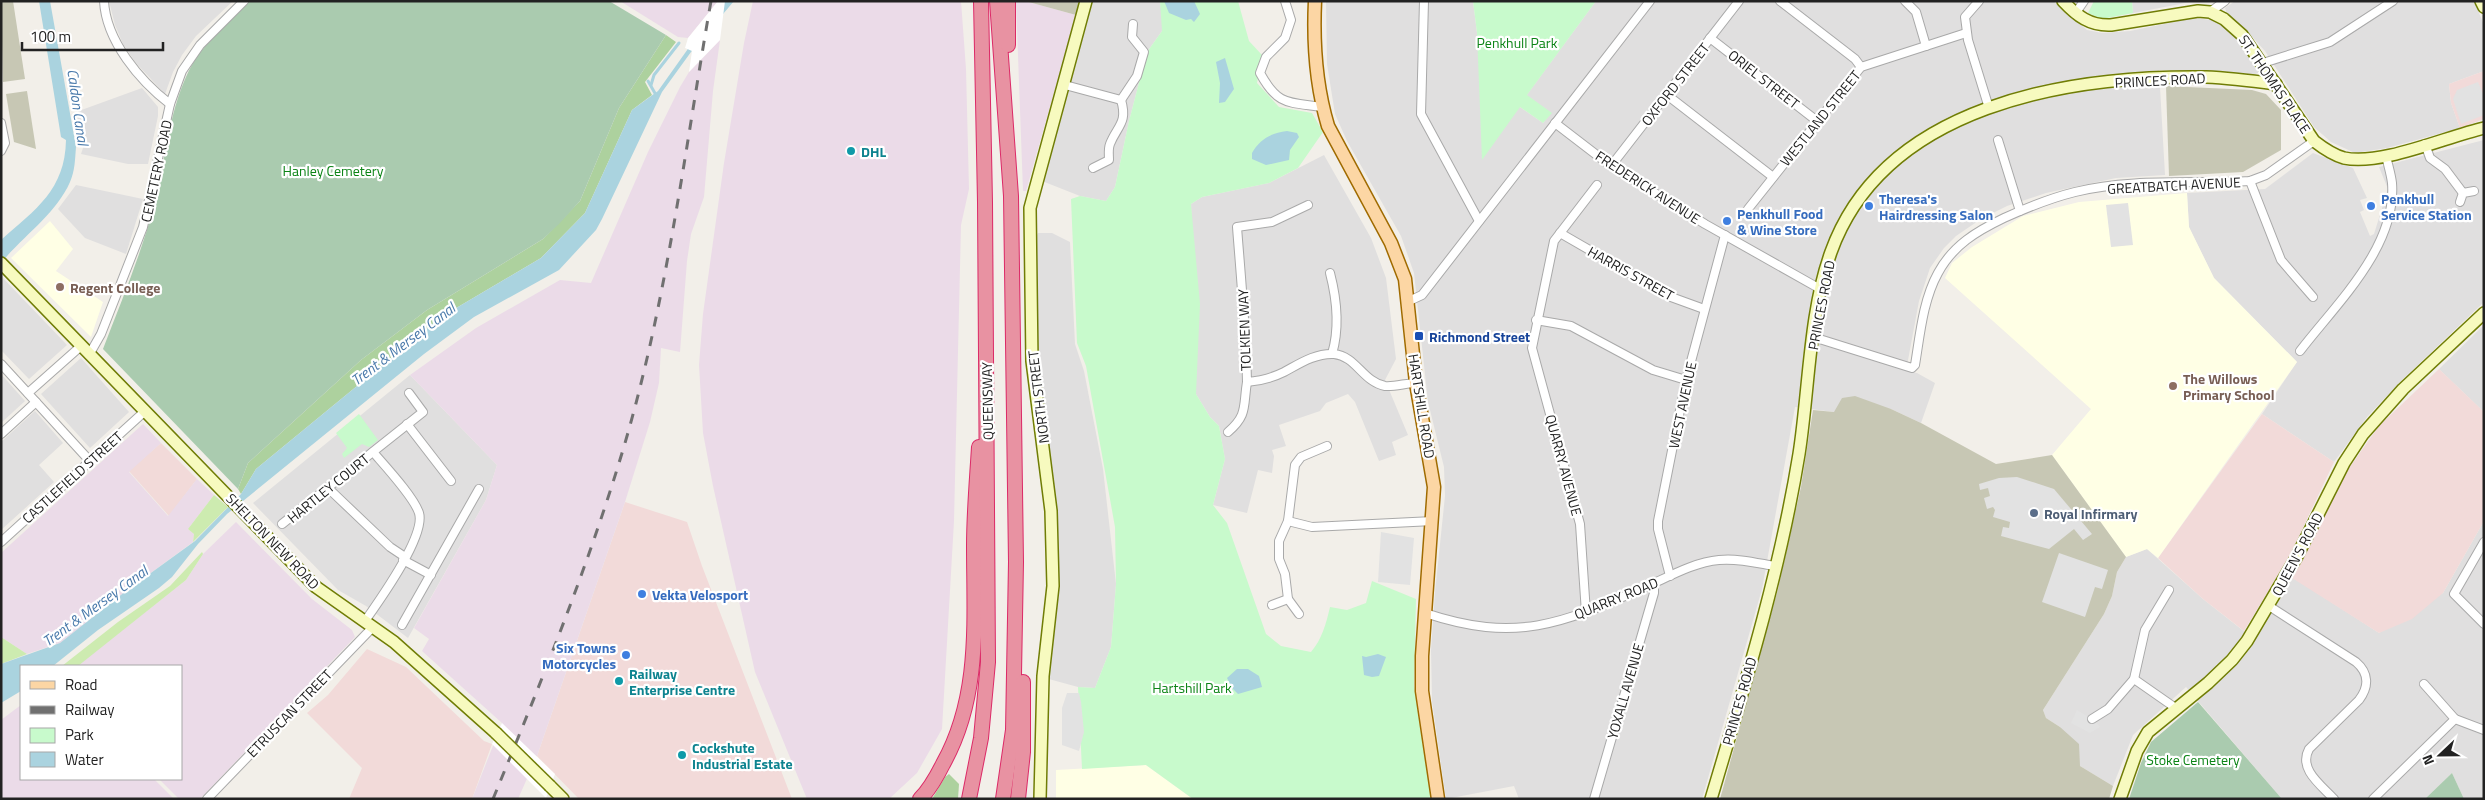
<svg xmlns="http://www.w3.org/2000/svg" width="2485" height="800" viewBox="0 0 2485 800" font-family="'Titillium Web',sans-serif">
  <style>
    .residential { fill: #e0dfdf }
    .commercial { fill: #f2dad9 }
    .industrial { fill: #ebdbe8 }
    .education { fill: #ffffe5 }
    .construction { fill: #c7c7b4 }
    .grass { fill: #cdebb0 }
    .forest { fill: #add19e }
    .cemetery { fill: #aacbaf }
    .park { fill: #c8facc }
    .parking { fill: #e2e2e2 }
    .water { fill: #aad3df }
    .pier { fill: #fff }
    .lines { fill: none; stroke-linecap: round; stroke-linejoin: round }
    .stream { stroke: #aad3df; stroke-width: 3 }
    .street-casing { stroke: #a9a9a9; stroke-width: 10 }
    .secondary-casing { stroke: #707d05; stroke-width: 14 }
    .primary-casing { stroke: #a06b00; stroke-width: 15 }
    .highway-casing { stroke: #dc2a67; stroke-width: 16 }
    .street { stroke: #fff; stroke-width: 8 }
    .secondary { stroke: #f7fabf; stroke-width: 11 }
    .primary { stroke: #fcd6a4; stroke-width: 12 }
    .highway { stroke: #e892a2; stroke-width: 14 }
    .rail { stroke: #707070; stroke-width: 3; stroke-dasharray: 10 10; stroke-linecap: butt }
    .secondary-bridge-casing { stroke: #707d05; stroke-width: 14; stroke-linecap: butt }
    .secondary-bridge { stroke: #f7fabf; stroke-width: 11 }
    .culture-dot { fill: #0f9aa8; stroke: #fff; stroke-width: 2 }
    .shop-dot { fill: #3f7fe0; stroke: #fff; stroke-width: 2 }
    .education-dot { fill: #8d6e63; stroke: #fff; stroke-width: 2 }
    .transit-dot { fill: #1a4fb4; stroke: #fff; stroke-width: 2 }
    .service-dot { fill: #5c6f8a; stroke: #fff; stroke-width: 2 }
    .labels { text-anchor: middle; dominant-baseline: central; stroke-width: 4.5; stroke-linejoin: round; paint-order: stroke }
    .park-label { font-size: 14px; fill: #0c8416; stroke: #fff }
    .street-label { font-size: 14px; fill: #222; stroke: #fff }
    .culture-label { font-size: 14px; font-weight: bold; fill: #0d838f; stroke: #fff; text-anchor: start }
    .shop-label { font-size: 14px; font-weight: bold; fill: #366cbe; stroke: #fff; text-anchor: start }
    .education-label { font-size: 14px; font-weight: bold; fill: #785e54; stroke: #fff; text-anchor: start }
    .transit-label { font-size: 14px; font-weight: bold; fill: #164399; stroke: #fff; text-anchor: start }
    .service-label { font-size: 14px; font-weight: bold; fill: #4e5e75; stroke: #fff; text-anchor: start }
    .water-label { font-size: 15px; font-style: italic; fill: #4a7aab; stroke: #fff }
  </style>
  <rect width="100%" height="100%" fill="#f2efe9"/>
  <g class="residential">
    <path d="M109,1h124l-37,35 -14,19 -9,17 -8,22 -29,-31 -13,-19 -8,-19z"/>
    <path d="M1091,1h69l2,16v14l-15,21 -18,69 -14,66 -9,14 -26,-5 -38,-15z"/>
    <path d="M1326,1h147l4,32 43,74 23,16 8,-10 -25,-17 70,-95h457l34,29 15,3 28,-2 64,-13 17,2 22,11 26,36 1,5 -7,3 -54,-5h-40l6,105 -49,3 -70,15 -39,13 -26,13 -25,17 -12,12 -14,20 -11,33 -13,70 11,2 18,10 -14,40 -30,-14 -57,3 -39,-5 -33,182 -60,210h-183l-5,-13 -68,13 -14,-98 -1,-51 4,-58 10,-96 -1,-29 -16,-65 -14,-129 -13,-37 -54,-95 -12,-27 -8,-50z"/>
    <path d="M2132,1h64l-63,12z"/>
    <path d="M2235,1h239l10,24v46l-35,13 2,19 9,25 -73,20 -32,5 -24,-11 -17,-15 -49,-76 -22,-24 -16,-13 -2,-6z"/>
    <path d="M142,88l16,19v9l-10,48h-20l-47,-10 2,-6 -7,-36z"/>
    <path d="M2484,140v162l-83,79 -34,36 -33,45 -72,-48 35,-52 -83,-84 -25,-51 -2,-34 78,-4 48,-36 40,15 14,30 -7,2 4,10 -4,2 10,24 4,-2 14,-45 -9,-22z"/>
    <path d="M1324,155l47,83 15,40 10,81 -11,21 23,55 -16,7 4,13 -17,6 -24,-59 -7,-8 -22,9 -6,8 -41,14 7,21 -14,4 2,6 -2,17 -14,-3 -11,43 -34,-8 12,-46 -6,-33 -9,-9 -14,-23 -5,-190 11,-7 67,-14z"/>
    <path d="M76,185l67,14 -17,55 -41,-16 -27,-29z"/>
    <path d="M1038,233h14l18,9 5,102 9,27 19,98 13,115 -5,63 -16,41 -17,-1 -33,-9 11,-88 -19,-217 -3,-131z"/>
    <path d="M1,276l66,69 -38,34 -28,-29z"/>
    <path d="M2484,325v87l-45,-43z"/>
    <path d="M81,358l48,54 -39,36 -49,-54z"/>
    <path d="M1,374l24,27 -24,22z"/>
    <path d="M410,375l87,90 -11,35 -78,138 -42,-32 -28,-16 -85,-87z"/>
    <path d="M35,411l28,32 -24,22 15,17 -53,48v-88z"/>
    <path d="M2484,521v278h-20l-12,-26 -27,26h-143l-96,-112 -53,48 -20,51 -33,-20 -20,-39 -14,-9 -3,-8 61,-96 8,-18 5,-24 9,-15 21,-8 56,50 52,41 37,-63 87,56 64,-40z"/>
  </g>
  <g class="commercial">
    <path d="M2484,71v48l-24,9 -9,-25 -2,-19z"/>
    <path d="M2439,369l45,43v109l-41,72 -31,26 -33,14 -87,-55 55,-107 32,-45z"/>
    <path d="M2262,414l72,48 -44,93 -46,76 -41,-32 -45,-41z"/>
    <path d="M161,443l36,36 -28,37 -40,-45z"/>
    <path d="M625,502l62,20 15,44 90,233h-213l-42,-43z"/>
    <path d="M367,649l39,18 78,74 8,3 -20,55h-123l13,-31 -55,-55 21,-18z"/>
  </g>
  <g class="industrial">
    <path d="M620,1h98l-30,37 -10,-1z"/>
    <path d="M753,1h208l5,68 3,120 -8,36 -7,296 -12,208 -25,44 -28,26h-82l-52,-127 -42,-186 -10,-53 -4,-68 4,-51 21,-151 20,-120z"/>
    <path d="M1016,1h9l51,14 -50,176h-3z"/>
    <path d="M720,40l-7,51 -9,106 -13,37 -4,27 -7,91 -19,-4 -2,35 -9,39 -25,80 -88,254 -19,43h-46l30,-76 -80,-72 7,-12 -15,-11 72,-128 11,-35 -87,-90 66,-47 84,-48 31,3 57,-131 32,-65 9,-15z"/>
    <path d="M143,424l18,19 -32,29 39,44 29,-37 17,16 -26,34 6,5 -1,8 -67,49 -66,52 -33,11 -26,-17v-84z"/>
    <path d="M236,522l76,77 40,31 3,7 -155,162h-21l-20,-20h22v-113h-104l109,-86 17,-26z"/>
    <path d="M21,705v74h133l20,20h-173v-79z"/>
  </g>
  <g class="education">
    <path d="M2187,193l2,34 25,51 83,84 -139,196 -11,-9 -21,8 -74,-102 39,-46 -146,-131 7,-15 20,-16 51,-31 56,-14z"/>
    <path d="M50,221l23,28 -17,22 47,31 -12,35 -80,-79z"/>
    <path d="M1146,765l47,34h-137v-29z"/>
  </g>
  <g class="construction">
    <path d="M1,1h12l12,78 -22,3z"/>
    <path d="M1025,1h55l-4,14z"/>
    <path d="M2166,86l86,4 14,4 15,16v40l-38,22 -74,4z"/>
    <path d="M27,91l9,58 -22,-7 -8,-48z"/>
    <path d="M1855,396l36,13 30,14 75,41 56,-9 74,102 -9,15 -5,24 -8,18 -61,96 3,8 14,9 19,17 1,22 33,20 -4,13h-389l58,-210 23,-102 12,-77 21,2 8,-14z"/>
  </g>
  <g class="grass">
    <path d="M214,495l14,12 -35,35 1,-8 -6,-5z"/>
    <path d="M202,552l1,2 -17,26 -108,86h-16l56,-44 52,-36z"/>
    <path d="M1,637l26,17 -26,10z"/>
  </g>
  <g class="forest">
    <path d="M666,35l10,7 -31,40 7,13 -20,15 -47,103 -44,45 -100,59 -185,152 -15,25 -3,-5 10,-26 113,-103 66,-50 116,-71 37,-38 39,-93z"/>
    <path d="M949,774l10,10 -1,15h-26l13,-22z"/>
  </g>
  <g class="cemetery">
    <path d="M249,1h360l57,34 -47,73 -39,93 -21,23 -16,15 -116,71 -66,50 -113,103 -10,26 -135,-140c18,-47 37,-92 50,-140 13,-48 15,-102 40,-146 14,-24 38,-41 56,-62z"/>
    <path d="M2198,702l84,97h-153l12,-36 10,-21z"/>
    <path d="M2452,773l12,26h-39z"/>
  </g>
  <g class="park">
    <path d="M1160,1h78l11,40 13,14 -5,28 22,24 33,6 11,19 -25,36 -29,15 -67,14 -11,7 9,100 -4,90 14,23 9,9 6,33 -12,46 14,18 39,111 15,12 30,6c11,-13 15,-28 19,-45l17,3 19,-7 6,-22 44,18 -2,87 17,113h-238l-47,-34 -64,4 -4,-82 17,1 16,-41 5,-63 -1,-57 -29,-161 -9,-23 -6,-144 9,-3 26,5 9,-14 14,-66 18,-69 15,-21z"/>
    <path d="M1473,1h123l-69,94 25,18 -9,10 -23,-16 -38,53 -5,-127z"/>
    <path d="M2094,1h38l1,12 -31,6 -14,-6z"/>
    <path d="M359,414l19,26 -9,7 -7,-3 -18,14 -2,-4 5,-6 -11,-15z"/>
  </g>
  <g class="parking">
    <path d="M2478,82l6,14v19l-23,9 -8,-25 4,-9z"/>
    <path d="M2128,203l5,42 -22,2 -5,-42z"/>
    <path d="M2017,477l37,12 38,45 -9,6 -9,-11 -25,20 -48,-13 2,-9 6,1 1,-6 -17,-5 2,-7 -2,-3 -6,2 -3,-11 6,-2 -2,-8 -8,2 -1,-6 20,-6z"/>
    <path d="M1381,532l33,6 -4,47 -32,-3z"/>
    <path d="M2059,553l49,17 -6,19 -7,-2 -10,30 -43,-15z"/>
    <path d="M1067,693h12l2,9 3,30 -5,19 -17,-6v-37z"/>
    <path d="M2077,710l19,12 4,5 -10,6 -19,-10z"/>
  </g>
  <g class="water">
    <path d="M39,1h11l26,146c-1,12 -1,24 -6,35 -14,32 -47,54 -69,81v-23c35,-31 64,-50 65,-100l-5,-3z"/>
    <path d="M722,1h12l-43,51 -29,40 -60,127 -6,11 -37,40 -85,47 -50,37 -197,160 -29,30 -26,33 -13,11 -61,42 -45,36h-32v25l-20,12v-39l59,-21 66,-52 69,-50 46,-47 15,-25 185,-152 100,-59 44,-45 47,-103 26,-19z"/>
    <path d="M1164,1h30l6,13 -6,8 -3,-3 -5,1 -17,-7z"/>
    <path d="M1225,58l9,31 -9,13 -6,1 1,-20 -4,-21z"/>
    <path d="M1287,131l10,2 2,4 -9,13 -1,10 -23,5 -14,-6v-6c8,-14 19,-20 35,-22z"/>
    <path d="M1378,654l8,3 -7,19 -7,1 -8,-2 -2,-19 4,1z"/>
    <path d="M1237,669h11l11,7 3,11 -24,7 -6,-6 -5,-10z"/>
  </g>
  <g class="pier">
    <path d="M718,1h7l-5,39 -31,32 3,-21 -7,-3 3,-10z"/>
    <path d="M502,723l53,51 -9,24 -54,-54z"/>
  </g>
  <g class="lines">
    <g class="stream">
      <path d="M648,81l8,14"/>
      <path d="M651,85l3,-10 25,-32"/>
    </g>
    <defs>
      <g id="street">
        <path d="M104,1c2,40 36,80 66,103"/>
        <path d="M1285,1l6,19 -6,18 -19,19 -6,16c18,33 28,29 62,34"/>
        <path d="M1424,1l-3,113 58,107"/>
        <path d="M1780,1l75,58 6,8"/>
        <path d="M1905,1l11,11 10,34"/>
        <path d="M1979,1l-14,16 3,23 21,68"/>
        <path d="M2210,12l15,-11"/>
        <path d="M2075,14l9,-13"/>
        <path d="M1710,38l107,83"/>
        <path d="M2263,63l67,-21 63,-41"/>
        <path d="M1065,85l56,15"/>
        <path d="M1667,95l106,82"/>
        <path d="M1121,100l16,-24 7,-24 -12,-15 1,-13"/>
        <path d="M1,123l4,20 -4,8"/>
        <path d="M1555,123l56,43 94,58 117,66"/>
        <path d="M1998,140l22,71"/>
        <path d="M2425,144l5,14 15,11 18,24"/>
        <path d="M1611,166l128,-165"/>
        <path d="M1093,168l16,-8c0,-5 -1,-11 1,-16 7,-18 18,-21 11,-44"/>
        <path d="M2250,181l31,79 32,37"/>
        <path d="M2460,202l3,-9 11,-2"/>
        <path d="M1308,205l-36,17 -35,5c4,52 9,103 10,155 12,-1 25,-4 37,-10 15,-8 31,-19 50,-18 22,2 29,28 51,32 9,1 22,-3 31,-3"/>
        <path d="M1748,209l113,-142 105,-34"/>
        <path d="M1560,233l111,64 33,12"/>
        <path d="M1330,273c7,27 10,54 2,81"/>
        <path d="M1409,301l13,-6 228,-294"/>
        <path d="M1536,320l35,6 82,44 33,10"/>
        <path d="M1813,337l99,31 3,-3c5,-30 8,-65 23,-92 15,-28 39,-42 66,-55 22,-10 47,-20 71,-26 56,-14 118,-8 175,-11l16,-6 48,-34"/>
        <path d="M2300,351c36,-47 97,-104 92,-168 -1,-9 -4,-18 -6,-27"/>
        <path d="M89,355l12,-21 42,-107 27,-123 12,-33 18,-26 44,-44"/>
        <path d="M1,364l88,96"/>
        <path d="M28,393l53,-47"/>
        <path d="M407,424l44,57"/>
        <path d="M1228,432c20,-17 15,-26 19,-50"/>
        <path d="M1,434l35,-32"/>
        <path d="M328,488l62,59 15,10"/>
        <path d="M1288,521l24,6 121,-6"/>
        <path d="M282,524l141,-112 -14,-19"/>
        <path d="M1,542l143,-130"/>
        <path d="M2484,542l-30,52 30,30"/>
        <path d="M403,560l28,15"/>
        <path d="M1670,576l-12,-47v-8l28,-141 39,-145"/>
        <path d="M1272,605l16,-6"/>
        <path d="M2269,606l87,56c13,11 13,25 3,38l-50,49c-11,20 12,36 25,50"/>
        <path d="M1425,613c93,31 138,10 223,-27 22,-10 47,-24 71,-26 19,-2 38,3 56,6"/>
        <path d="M1586,613l-6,-89 -48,-176 22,-107 43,-56"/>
        <path d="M1299,614l-11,-15 -3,-25 -6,-15v-18l9,-20 7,-56 6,-8 26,-11"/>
        <path d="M365,621c14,-20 61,-85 54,-108 -5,-16 -34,-47 -46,-61"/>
        <path d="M402,625l77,-136"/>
        <path d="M2134,679l43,30"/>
        <path d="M2424,684l31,35"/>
        <path d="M2092,719l16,-10 26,-30 11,-49 24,-40"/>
        <path d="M207,799l165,-171"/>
        <path d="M1594,799l60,-206v-10"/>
        <path d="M2373,799l82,-80 29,11"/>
      </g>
      <g id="secondary">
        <path d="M2063,1c14,15 27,25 48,24l87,-14 12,1 14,7 18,16 72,106c9,7 19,14 30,17 37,8 101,-21 140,-30"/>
        <path d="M2481,1l3,6"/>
        <path d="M1,263l315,324 78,55 102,91"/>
        <path d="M550,786l13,13"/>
        <path d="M1040,799l3,-123 10,-90 -2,-75 -19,-150 -2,-153 56,-207"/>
        <path d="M1711,799c34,-114 69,-228 88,-345 10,-63 10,-142 32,-202 53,-147 237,-177 375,-175 23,1 47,4 70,7"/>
        <path d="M2120,799l17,-48 11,-19 60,-49 24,-23 15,-19 49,-83 48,-95 19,-29 40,-45 81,-76"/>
      </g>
      <path id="primary" d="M1315,1c-2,42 1,85 13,125l63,117 14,36 11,104 18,104 -12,169v35l16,108"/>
      <g id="highway">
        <path d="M997,1l14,195 5,366 -3,168 -10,69"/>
        <path d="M1008,1v44"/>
        <path d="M920,799c10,-10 17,-23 23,-35 38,-68 31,-143 31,-218 0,-33 3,-66 5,-99"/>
        <path d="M969,799l12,-61 7,-76 -3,-460 -4,-201"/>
        <path d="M1018,799l5,-47v-70"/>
      </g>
    </defs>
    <use href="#street" class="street-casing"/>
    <use href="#secondary" class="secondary-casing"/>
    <use href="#primary" class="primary-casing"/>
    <use href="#highway" class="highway-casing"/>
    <use href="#street" class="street"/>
    <use href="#secondary" class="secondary"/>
    <use href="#primary" class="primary"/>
    <use href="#highway" class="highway"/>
    <path class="rail" d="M493,799c48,-117 96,-234 132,-356 42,-144 60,-294 86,-442"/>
    <defs>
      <path id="secondary-bridge" d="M496,733l54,53"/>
    </defs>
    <use href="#secondary-bridge" class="secondary-bridge-casing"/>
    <use href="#secondary-bridge" class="secondary-bridge"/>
  </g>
  <g class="culture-dot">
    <circle cx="851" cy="151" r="5"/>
    <circle cx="619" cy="681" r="5"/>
    <circle cx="682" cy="755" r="5"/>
  </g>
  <g class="shop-dot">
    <circle cx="1869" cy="206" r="5"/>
    <circle cx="2371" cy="206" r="5"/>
    <circle cx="1727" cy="221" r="5"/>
    <circle cx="642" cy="594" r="5"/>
    <circle cx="626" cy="655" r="5"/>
  </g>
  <g class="education-dot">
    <circle cx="60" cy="287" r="5"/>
    <circle cx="2173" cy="386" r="5"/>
  </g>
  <rect class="transit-dot" x="1414" y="331" width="10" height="10" rx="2.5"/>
  <circle class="service-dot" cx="2034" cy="513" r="5"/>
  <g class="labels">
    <g class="park-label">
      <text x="1517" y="42">Penkhull Park</text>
      <text x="333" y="170">Hanley Cemetery</text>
      <text x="1192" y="687">Hartshill Park</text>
      <text x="2193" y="759">Stoke Cemetery</text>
    </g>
    <g class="street-label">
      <text transform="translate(1764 79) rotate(38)">ORIEL STREET</text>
      <text transform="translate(2160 80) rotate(-3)">PRINCES ROAD</text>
      <text transform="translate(1675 84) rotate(-52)">OXFORD STREET</text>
      <text transform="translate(2275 84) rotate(56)">ST. THOMAS PLACE</text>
      <text transform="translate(1820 118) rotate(-51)">WESTLAND STREET</text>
      <text transform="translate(156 171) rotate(-78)">CEMETERY ROAD</text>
      <text transform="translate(2174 185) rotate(-3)">GREATBATCH AVENUE</text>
      <text transform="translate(1648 187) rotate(33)">FREDERICK AVENUE</text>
      <text transform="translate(1631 273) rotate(29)">HARRIS STREET</text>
      <text transform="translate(1821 305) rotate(-79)">PRINCES ROAD</text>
      <text transform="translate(1244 330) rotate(-92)">TOLKIEN WAY</text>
      <text transform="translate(1038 397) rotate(-97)">NORTH STREET</text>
      <text transform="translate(987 401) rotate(-91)">QUEENSWAY</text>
      <text transform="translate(1682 405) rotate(-78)">WEST AVENUE</text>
      <text transform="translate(1422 406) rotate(81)">HARTSHILL ROAD</text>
      <text transform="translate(1564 465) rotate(75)">QUARRY AVENUE</text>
      <text transform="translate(72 477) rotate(-42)">CASTLEFIELD STREET</text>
      <text transform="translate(328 488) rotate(-39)">HARTLEY COURT</text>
      <text transform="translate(273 541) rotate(46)">SHELTON NEW ROAD</text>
      <text transform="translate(2297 554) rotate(-62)">QUEEN'S ROAD</text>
      <text transform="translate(1616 598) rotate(-22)">QUARRY ROAD</text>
      <text transform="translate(1625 691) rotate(-74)">YOXALL AVENUE</text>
      <text transform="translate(1739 701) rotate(-74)">PRINCES ROAD</text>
      <text transform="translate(289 713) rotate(-46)">ETRUSCAN STREET</text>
    </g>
    <g class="culture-label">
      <text x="861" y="151">DHL</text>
      <text x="629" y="673">Railway<tspan x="629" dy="16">Enterprise Centre</tspan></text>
      <text x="692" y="747">Cockshute<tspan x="692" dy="16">Industrial Estate</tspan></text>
    </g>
    <g class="shop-label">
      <text x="1879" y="198">Theresa's<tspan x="1879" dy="16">Hairdressing Salon</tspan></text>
      <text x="2381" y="198">Penkhull<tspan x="2381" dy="16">Service Station</tspan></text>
      <text x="1737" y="213">Penkhull Food<tspan x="1737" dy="16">&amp; Wine Store</tspan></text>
      <text x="652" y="594">Vekta Velosport</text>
      <text x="616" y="647" text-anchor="end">Six Towns<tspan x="616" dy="16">Motorcycles</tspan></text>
    </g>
    <g class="education-label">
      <text x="70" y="287">Regent College</text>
      <text x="2183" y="378">The Willows<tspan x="2183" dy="16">Primary School</tspan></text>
    </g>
    <g class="transit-label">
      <text x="1429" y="336">Richmond Street</text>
    </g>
    <g class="service-label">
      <text x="2044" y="513">Royal Infirmary</text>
    </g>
    <g class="water-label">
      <text transform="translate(78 107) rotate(82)">Caldon Canal</text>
      <text transform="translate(403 344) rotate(-37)">Trent &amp; Mersey Canal</text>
      <text transform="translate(95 606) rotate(-36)">Trent &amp; Mersey Canal</text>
    </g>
  </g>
  <rect width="2485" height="800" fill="none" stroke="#222222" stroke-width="5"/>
  <rect x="20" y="665" width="162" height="115" fill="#ffffff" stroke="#a7a7a7"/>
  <rect x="30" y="681" width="25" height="8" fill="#fcd6a4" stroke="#a7a7a7"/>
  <text x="65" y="690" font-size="15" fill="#222222">Road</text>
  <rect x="30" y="706" width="25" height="8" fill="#707070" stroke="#a7a7a7"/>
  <text x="65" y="715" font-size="15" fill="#222222">Railway</text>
  <rect x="30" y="728" width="25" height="15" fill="#c8facc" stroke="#a7a7a7"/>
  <text x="65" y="740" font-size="15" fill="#222222">Park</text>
  <rect x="30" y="752" width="25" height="15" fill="#aad3df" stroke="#a7a7a7"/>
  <text x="65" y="765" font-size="15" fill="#222222">Water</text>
  <g transform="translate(2440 755) rotate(248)" stroke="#ffffff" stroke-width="4" paint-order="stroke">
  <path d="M0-4L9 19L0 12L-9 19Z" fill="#222222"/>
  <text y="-8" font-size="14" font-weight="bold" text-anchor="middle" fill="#222222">N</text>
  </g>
  <path d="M22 42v8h141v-8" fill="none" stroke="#222222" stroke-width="2.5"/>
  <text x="30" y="42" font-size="15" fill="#222222" stroke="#ffffff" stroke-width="4" paint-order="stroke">100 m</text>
</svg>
